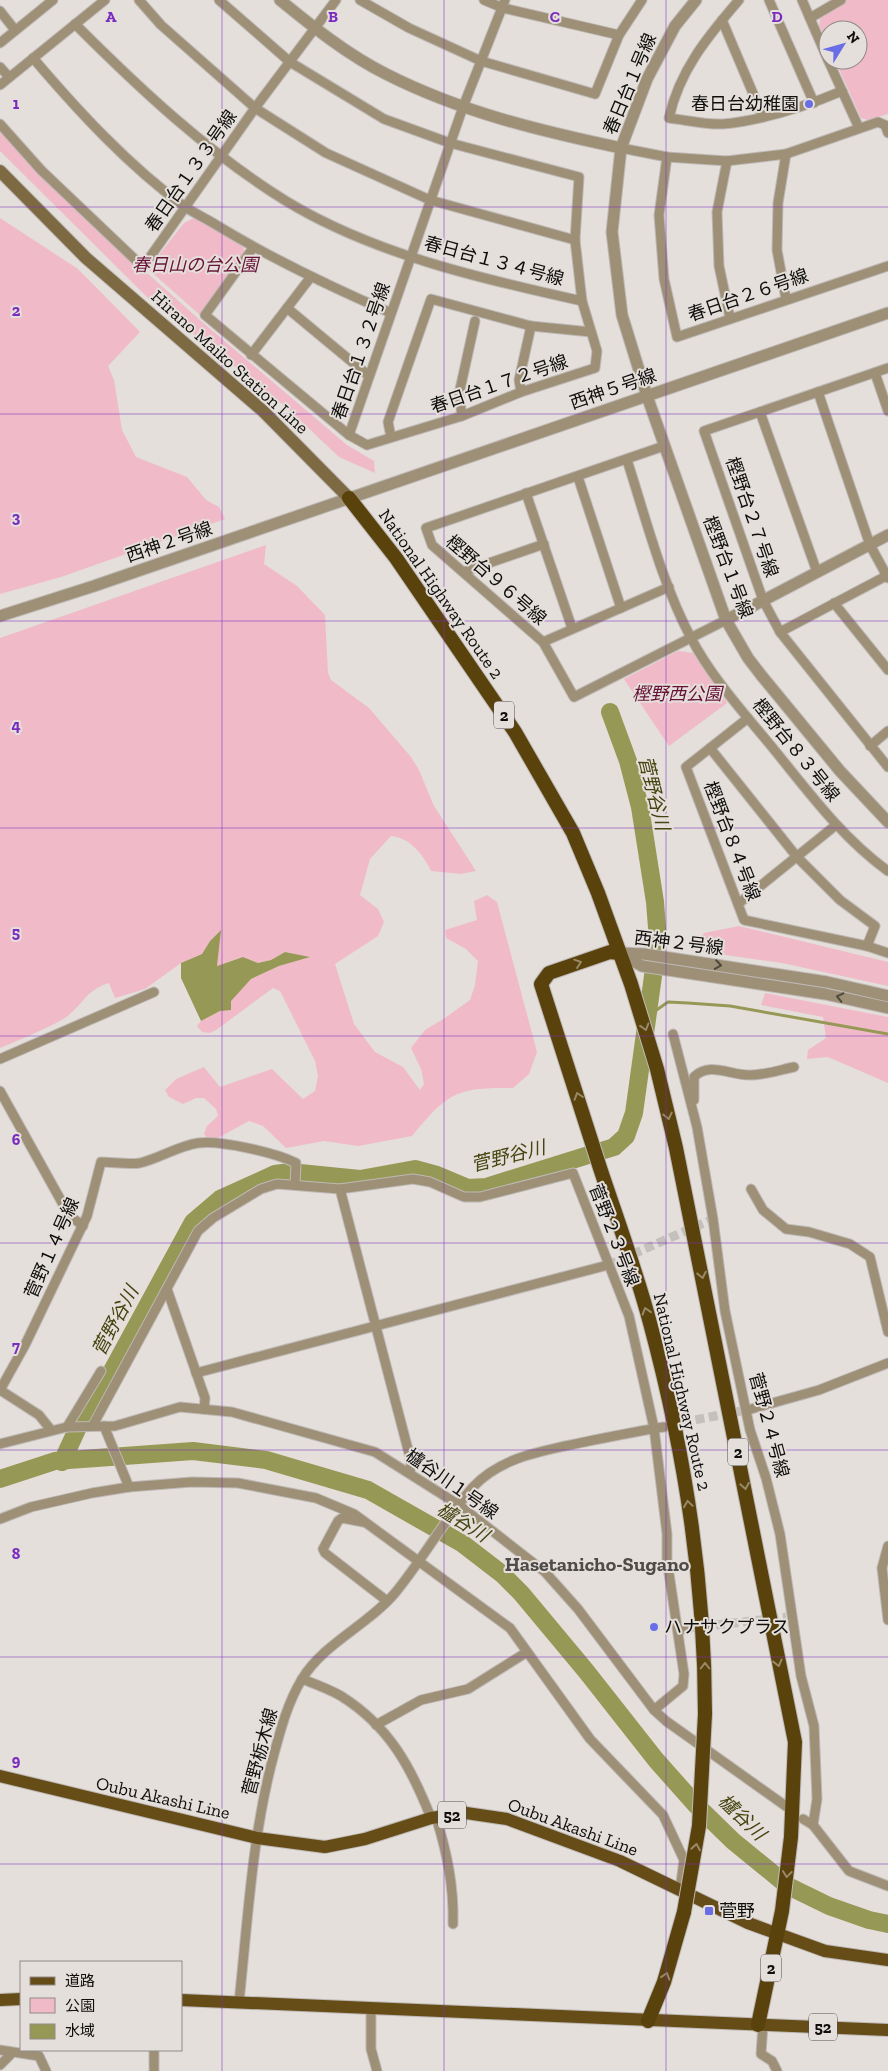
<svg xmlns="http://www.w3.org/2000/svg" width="888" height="2071" viewBox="0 0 888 2071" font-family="'Zilla Slab','Noto Sans JP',serif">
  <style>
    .green { fill: #f0bac9 }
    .water { fill: #969955 }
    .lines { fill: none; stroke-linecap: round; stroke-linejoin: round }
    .stream { stroke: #969955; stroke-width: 3 }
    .river { stroke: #969955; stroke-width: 18 }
    .minor-tunnel { stroke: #c4c0bc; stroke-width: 9; stroke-dasharray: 9 4.5; stroke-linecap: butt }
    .minor-casing { stroke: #beb9b6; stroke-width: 11 }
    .tertiary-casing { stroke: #beb9b6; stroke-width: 13 }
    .secondary-casing { stroke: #beb9b6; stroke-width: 14 }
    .primary-casing { stroke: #beb9b6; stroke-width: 14 }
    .trunk-casing { stroke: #beb9b6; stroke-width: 16 }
    .minor { stroke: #9e9076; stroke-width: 9 }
    .tertiary { stroke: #9e9076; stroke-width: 11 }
    .secondary { stroke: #7d6942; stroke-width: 12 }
    .primary { stroke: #664d18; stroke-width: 12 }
    .trunk { stroke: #5a420c; stroke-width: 14 }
    .trunk-bridge-casing { stroke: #beb9b6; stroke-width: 16; stroke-linecap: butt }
    .trunk-bridge { stroke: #5a420c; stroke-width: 14 }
    .oneway { stroke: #988969 }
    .oneway2 { stroke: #4f483c }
    .grid { fill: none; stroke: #7b2cbf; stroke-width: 1; stroke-opacity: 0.55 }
    .poi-dot { fill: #696de6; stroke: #e4dfdb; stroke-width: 2 }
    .labels { text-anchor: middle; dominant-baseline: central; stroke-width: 4; stroke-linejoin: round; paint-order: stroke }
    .shield { fill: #e4dfdb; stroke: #4f4d4a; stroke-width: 1 }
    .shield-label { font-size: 16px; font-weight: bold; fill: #0f0e0c }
    .street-label { font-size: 18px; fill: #0f0e0c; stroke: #e4dfdb }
    .poi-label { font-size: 18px; fill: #0f0e0c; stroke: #e4dfdb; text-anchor: start }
    .park-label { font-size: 18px; font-style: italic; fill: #661135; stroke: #e4dfdb }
    .water-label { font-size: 19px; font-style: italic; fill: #444510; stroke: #e4dfdb }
    .quarter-label { font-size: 20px; font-weight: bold; fill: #4f4b48; stroke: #e4dfdb }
    .grid-label { font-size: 16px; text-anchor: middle; font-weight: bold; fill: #7b2cbf; stroke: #e4dfdb; stroke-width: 4; stroke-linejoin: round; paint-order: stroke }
  </style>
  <rect width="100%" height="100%" fill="#e4dfdb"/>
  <g class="green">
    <path d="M847,0h41v114l-20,6 -7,-2 -26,-58h23v-30h-30v15l-9,-20 2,-11z"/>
    <path d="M0,128l64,71 137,122 146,124 27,16 1,12 -36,-16 -53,-50 -138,-109 -148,-147z"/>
    <path d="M196,217l47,30 2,6 -45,62 -52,-46 36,-46z"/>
    <path d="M0,218l78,51 62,63 -32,34 6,14 8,50 14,27 51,20 19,23 13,7 6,12 -164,58 -61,17z"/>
    <path d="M266,545l-2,19 33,22 28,29 3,58 3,7 38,28 42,49 8,13 15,36 42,65 -15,3 -30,-3c-7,-16 -22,-34 -40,-35l-21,23 -10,36 18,14 6,13 -6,14 -43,28 19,60 21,28 28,15 17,23 4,-6 -3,-15 -10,-21 14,-18 20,-12 25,-18 5,-15 3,-24 -12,-12 -20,-11 -1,-8 32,-10 -3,-19 13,-6 10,7 40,150 -8,22 -16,14c-56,-1 -65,4 -101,48l-54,10 -34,-5 -38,7 -23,-22 -14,-5 -33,18h-8l-4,-5 3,-8 11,-10 -2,-7 -12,-11h-8l-13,6 -14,-7 -4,-7 11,-11 28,-12 16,20 52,-18 31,30 12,-8 3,-15 -3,-15 -35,-70 -7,-3 -57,42 -6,3 -8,-1 -5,-6 4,-5 19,-10 31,-32 28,-13 30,-9 -24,-5 -14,8 -13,3 -15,-6 -26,9 3,-35 -10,10 -8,13 -21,9 -36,26 -30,9 -6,-15c-22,7 -24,18 -39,31 -10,10 -54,27 -70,34v-410z"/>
    <path d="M678,651l15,2 34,50 -58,43 -45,-67z"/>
    <path d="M739,926l149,36v24l-106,-23 -92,-13 14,-17z"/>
    <path d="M765,993l123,24v66l-60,-26 -21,2 1,-9 18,-12 -3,-21 -62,-12z"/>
  </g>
  <path class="water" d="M221,930l-4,36 26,-9 15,6 13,-3 14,-8 25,5 -31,9 -28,13 -20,22v9l-11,1 -19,10 -20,-43v-15l21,-9 8,-13z"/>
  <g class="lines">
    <path class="stream" d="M648,1016l20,-14 20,1 42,3 158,28"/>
    <g class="river">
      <path d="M62,1462l23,-50 22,-32 86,-158 27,-23 55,-25 15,-2 70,7 55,-10 22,6 31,13 18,-1 128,-40 12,-11 8,-23 24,-173 -3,-38 -15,-95 -12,-46 -18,-49"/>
      <path d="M0,1479l55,-18 138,-10 73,9 102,30 95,54 39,30 19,19 65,78 70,89 40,45 37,36 55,45 41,20 40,14 19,4"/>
    </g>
    <g class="minor-tunnel">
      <path d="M608,1265l105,-46"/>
      <path d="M669,1425l82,-16"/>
      <path d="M689,1628l97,-11"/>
    </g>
    <defs>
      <g id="minor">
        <path d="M139,0l22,25 94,83 71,45 104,47 145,40"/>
        <path d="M360,0l49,28 72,33 114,33 24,-59 23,-35"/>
        <path d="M484,0l19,8 116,27"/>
        <path d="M739,0c-31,36 -60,71 -70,118 17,2 37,7 54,6 41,-4 81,-17 119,-33"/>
        <path d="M769,0l45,103"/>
        <path d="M802,0l26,60"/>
        <path d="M0,11l15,19"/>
        <path d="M810,18l31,-18"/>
        <path d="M722,20l41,97"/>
        <path d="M75,24c65,65 132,128 211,177 87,53 196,78 296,100l-7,-61 4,-63 -129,-34 -66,-24 -94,-57 -71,-62"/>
        <path d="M0,43l53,-43"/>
        <path d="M33,58c46,54 95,107 152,149 11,7 22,12 33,19 56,34 113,61 173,87"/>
        <path d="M828,60l31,68"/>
        <path d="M0,67l9,10"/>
        <path d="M0,85l105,-85"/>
        <path d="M0,124l41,46 102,97 112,-159 81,-108"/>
        <path d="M621,148l46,9 60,4 59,-7 92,-32 7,3 3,8"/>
        <path d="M667,157l-8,58 5,64 13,58 211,-71"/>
        <path d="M727,161l-10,51 2,54 11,52"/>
        <path d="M253,248l-48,67 144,120 114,-328 42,-107"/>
        <path d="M786,299l-9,-49 1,-47 8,-49"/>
        <path d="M287,308l82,68"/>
        <path d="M251,355l59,-77"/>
        <path d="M888,368l-184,63 59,169 17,32 108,135"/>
        <path d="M875,373l13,38"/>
        <path d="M521,392l-2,-12 12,-54"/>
        <path d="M818,392l52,153 18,33"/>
        <path d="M760,412l57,160"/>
        <path d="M462,416l-3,-22 16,-73"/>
        <path d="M349,435l18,10 95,-29 59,-24 74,-24 2,-17 -15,-50"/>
        <path d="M391,437l-3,-15 43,-123 100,27 60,6"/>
        <path d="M664,446l-238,82 6,17 111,97 31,55 152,-77"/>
        <path d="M627,460c19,59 35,123 64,178 21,40 53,75 81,109 36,44 70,91 116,124"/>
        <path d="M578,477l43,131"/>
        <path d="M526,493l46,135"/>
        <path d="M463,572l81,-28"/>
        <path d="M834,603l54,67"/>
        <path d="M780,632l108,-57"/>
        <path d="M543,642l126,-55"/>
        <path d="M748,718l-62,49 58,153 123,26 21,7"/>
        <path d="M870,746l18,-15"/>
        <path d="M710,748l87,109 43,43 35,26 -8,20"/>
        <path d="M738,904l98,-79"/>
        <path d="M673,1034l24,93 16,92 12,92 25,119 16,48 14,56 21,142 13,50 3,73 -4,26"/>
        <path d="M0,1059l154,-67"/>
        <path d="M0,1091l69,124 14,11"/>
        <path d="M694,1100v-23c16,-16 37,-1 57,-2 14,0 29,-5 43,-8"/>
        <path d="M340,1189l71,272 -1,12"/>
        <path d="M751,1189l12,21 23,19 23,3 41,12 20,13 18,75"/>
        <path d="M167,1289l38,109 -1,11"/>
        <path d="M196,1373l412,-108"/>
        <path d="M0,1390l25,-45 62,-129 14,-54c12,0 27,3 39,1 20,-5 38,-17 58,-20 23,-3 78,10 98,20l-1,20"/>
        <path d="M0,1390l39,25 12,15"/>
        <path d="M751,1409l68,-19 69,-27"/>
        <path d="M93,1425l105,-194 15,-13 48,-29 16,-5 63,5 73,-10 17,3 34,15h16l93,-24 56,143 25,112 13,106v26l17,114 -1,12 -29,24"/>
        <path d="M104,1426l25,61"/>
        <path d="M67,1427l34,-56"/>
        <path d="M0,1444l67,-17 48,-1 65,-19 52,5 143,40 84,53 86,67 33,37 76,101 12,11 121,86"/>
        <path d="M0,1519l31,-12 61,-14 37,-6 63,-5 46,1 78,15 38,16 156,114 80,111 73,76 21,45 -4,30"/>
        <path d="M363,1522l-21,-4 -4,3 -15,28 2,4 62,48"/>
        <path d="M888,1546l-6,22 6,52"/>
        <path d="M678,1630l11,-2"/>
        <path d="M302,1679c13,5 27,10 39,17 48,30 70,71 90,122"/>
        <path d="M376,1725l45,-25 47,-11 59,-37"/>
        <path d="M436,1817c11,36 18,69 17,107"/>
        <path d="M803,1819l10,6 36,46 39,15"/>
        <path d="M239,2002c9,-83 13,-167 35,-248 7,-26 14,-52 28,-75 22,-36 66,-54 93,-86 28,-34 49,-73 78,-106 30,-32 75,-37 116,-46 25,-5 50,-10 75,-14"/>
        <path d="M371,2008v41l6,22"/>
        <path d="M763,2025l-2,29 11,7 5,10"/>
        <path d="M0,2050l39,6 7,15"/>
        <path d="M154,2050v21"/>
        <path d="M0,2065l10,-10v-3"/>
      </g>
      <g id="tertiary">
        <path d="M280,0c33,27 68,55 106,74 75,38 154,57 235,74"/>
        <path d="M696,0l-21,26 -28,53 -26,69 -9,84 10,83 25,81 79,224 22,38 13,17 79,96 48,51"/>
        <path d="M0,616l94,-30 794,-273"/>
        <path d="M726,620l162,-85"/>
        <path d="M619,953l23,13 183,28 63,14"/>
        <path d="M621,953l23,1 183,28 61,14"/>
      </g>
      <path id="secondary" d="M0,171l86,87 177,153 86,87"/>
      <g id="primary">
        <path d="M0,1776l257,62 68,9 40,-8 66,-21 35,-5 41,6 113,42 128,62 77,28 63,9"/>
        <path d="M0,2000l21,-1"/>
        <path d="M181,2000l707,30"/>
      </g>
      <g id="trunk">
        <path d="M349,498l47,60 119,174 58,101 25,60 33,91 26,85 19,79 119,594 -4,95 -9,74 -24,114"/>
        <path d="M619,953l-9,-1 -61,21 -8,11c20,61 39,123 59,184 17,51 36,102 50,155 34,126 55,260 55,391"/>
        <path d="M648,2021l16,-39 20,-70"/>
      </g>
    </defs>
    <use href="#minor" class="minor-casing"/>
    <use href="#tertiary" class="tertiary-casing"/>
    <use href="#secondary" class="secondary-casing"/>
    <use href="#primary" class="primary-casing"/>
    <use href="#trunk" class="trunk-casing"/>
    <use href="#minor" class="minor"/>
    <use href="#tertiary" class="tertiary"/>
    <use href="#secondary" class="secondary"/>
    <use href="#primary" class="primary"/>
    <use href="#trunk" class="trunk"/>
    <defs>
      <path id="trunk-bridge" d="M684,1912l15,-86 6,-112"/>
    </defs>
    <use href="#trunk-bridge" class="trunk-bridge-casing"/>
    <use href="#trunk-bridge" class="trunk-bridge"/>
  </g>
  <defs><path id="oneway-chevron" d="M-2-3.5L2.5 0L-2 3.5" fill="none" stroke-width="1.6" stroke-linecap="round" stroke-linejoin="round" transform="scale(1.25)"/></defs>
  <g class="oneway">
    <use href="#oneway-chevron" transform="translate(578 963) rotate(-19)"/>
    <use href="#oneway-chevron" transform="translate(645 1027) rotate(73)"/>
    <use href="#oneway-chevron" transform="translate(578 1096) rotate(-108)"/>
    <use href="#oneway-chevron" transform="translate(668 1116) rotate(77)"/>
    <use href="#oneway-chevron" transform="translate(702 1275) rotate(79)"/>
    <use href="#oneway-chevron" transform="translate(646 1311) rotate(-107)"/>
    <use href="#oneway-chevron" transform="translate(745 1486) rotate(80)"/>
    <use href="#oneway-chevron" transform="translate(688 1504) rotate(-98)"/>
    <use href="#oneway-chevron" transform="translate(778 1663) rotate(76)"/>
    <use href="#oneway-chevron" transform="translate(705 1666) rotate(-90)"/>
    <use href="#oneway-chevron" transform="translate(696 1847) rotate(-81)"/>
    <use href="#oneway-chevron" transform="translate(787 1874) rotate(97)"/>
    <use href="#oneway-chevron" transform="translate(666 1976) rotate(-73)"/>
  </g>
  <g class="oneway2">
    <use href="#oneway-chevron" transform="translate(718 965) rotate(9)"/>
    <use href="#oneway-chevron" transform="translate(840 997) rotate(-167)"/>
  </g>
  <path class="grid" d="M222,0v2071M444,0v2071M666,0v2071M0,207h888M0,414h888M0,621h888M0,828h888M0,1036h888M0,1243h888M0,1450h888M0,1657h888M0,1864h888"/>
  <g class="poi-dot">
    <circle cx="809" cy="104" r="5"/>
    <circle cx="654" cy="1627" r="5"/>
    <rect x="704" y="1906" width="10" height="10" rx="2.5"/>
  </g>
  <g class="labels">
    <g class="shield">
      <rect x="494" y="701.5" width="20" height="27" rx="4"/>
      <rect x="728" y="1438.5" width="20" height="27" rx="4"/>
      <rect x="438" y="1801.5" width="28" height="27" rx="4"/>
      <rect x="761" y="1954.5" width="20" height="27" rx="4"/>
      <rect x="809" y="2013.5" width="28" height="27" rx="4"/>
    </g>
    <g class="shield-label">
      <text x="504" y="715">2</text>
      <text x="738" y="1452">2</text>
      <text x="452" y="1815">52</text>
      <text x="771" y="1968">2</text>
      <text x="823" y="2027">52</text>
    </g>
    <g class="street-label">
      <text transform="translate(630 84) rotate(-67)">春日台１号線</text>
      <text transform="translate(191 171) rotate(-55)">春日台１３３号線</text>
      <text transform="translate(494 261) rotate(15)">春日台１３４号線</text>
      <text transform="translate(748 295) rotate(-19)">春日台２６号線</text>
      <text transform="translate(361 351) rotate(-71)">春日台１３２号線</text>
      <text transform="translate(230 362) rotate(42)">Hirano Maiko Station Line</text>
      <text transform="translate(499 384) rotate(-19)">春日台１７２号線</text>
      <text transform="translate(613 389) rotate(-19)">西神５号線</text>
      <text transform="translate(752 517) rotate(71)">樫野台２７号線</text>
      <text transform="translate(169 542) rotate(-19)">西神２号線</text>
      <text transform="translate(728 567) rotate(69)">樫野台１号線</text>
      <text transform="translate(496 580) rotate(41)">樫野台９６号線</text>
      <text transform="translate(441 594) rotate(55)">National Highway Route 2</text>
      <text transform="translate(796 750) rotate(51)">樫野台８３号線</text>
      <text transform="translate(732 841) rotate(69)">樫野台８４号線</text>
      <text transform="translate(679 943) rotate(7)">西神２号線</text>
      <text transform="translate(614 1235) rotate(69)">菅野２３号線</text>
      <text transform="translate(52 1248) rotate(-66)">菅野１４号線</text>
      <text transform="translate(682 1392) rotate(77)">National Highway Route 2</text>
      <text transform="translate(769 1425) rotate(75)">菅野２４号線</text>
      <text transform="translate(452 1484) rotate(35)">櫨谷川１号線</text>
      <text transform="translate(260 1752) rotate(-75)">菅野栃木線</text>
      <text transform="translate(163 1798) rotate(13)">Oubu Akashi Line</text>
      <text transform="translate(573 1827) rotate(20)">Oubu Akashi Line</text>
    </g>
    <g class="poi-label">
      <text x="799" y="104" text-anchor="end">春日台幼稚園</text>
      <text x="664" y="1627">ハナサクプラス</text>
      <text x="719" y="1911">菅野</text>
    </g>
    <g class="park-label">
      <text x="195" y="265">春日山の台公園</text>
      <text x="677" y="694">樫野西公園</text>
    </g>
    <g class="water-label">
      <text transform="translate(654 793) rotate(76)">菅野谷川</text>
      <text transform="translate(508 1156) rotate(-14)">菅野谷川</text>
      <text transform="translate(115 1321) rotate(-62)">菅野谷川</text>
      <text transform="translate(463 1522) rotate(32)">櫨谷川</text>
      <text transform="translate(742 1817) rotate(44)">櫨谷川</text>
    </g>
    <g class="quarter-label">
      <text x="597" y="1564">Hasetanicho-Sugano</text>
    </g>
  </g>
  <g class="grid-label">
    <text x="111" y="22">A</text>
    <text x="333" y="22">B</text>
    <text x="555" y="22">C</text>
    <text x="777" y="22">D</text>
    <text x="16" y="109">1</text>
    <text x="16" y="316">2</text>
    <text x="16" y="523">3</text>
    <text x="16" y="731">4</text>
    <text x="16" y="938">5</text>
    <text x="16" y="1145">6</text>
    <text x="16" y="1352">7</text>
    <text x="16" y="1559">8</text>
    <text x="16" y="1766">9</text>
  </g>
  <rect x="20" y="1961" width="162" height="90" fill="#e4dfdb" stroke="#8f8b88"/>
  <rect x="30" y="1977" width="25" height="8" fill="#664d18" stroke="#8f8b88"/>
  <text x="65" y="1986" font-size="15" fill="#0f0e0c">道路</text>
  <rect x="30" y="1998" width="25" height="15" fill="#f0bac9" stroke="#8f8b88"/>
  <text x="65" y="2011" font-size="15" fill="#0f0e0c">公園</text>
  <rect x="30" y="2024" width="25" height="15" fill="#969955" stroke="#8f8b88"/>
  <text x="65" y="2036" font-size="15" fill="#0f0e0c">水域</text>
  <g transform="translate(843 45) rotate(53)"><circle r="24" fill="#e4dfdb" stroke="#8f8b88"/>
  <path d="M0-4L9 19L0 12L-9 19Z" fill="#696de6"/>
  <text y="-8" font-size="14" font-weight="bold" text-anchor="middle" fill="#0f0e0c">N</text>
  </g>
</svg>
